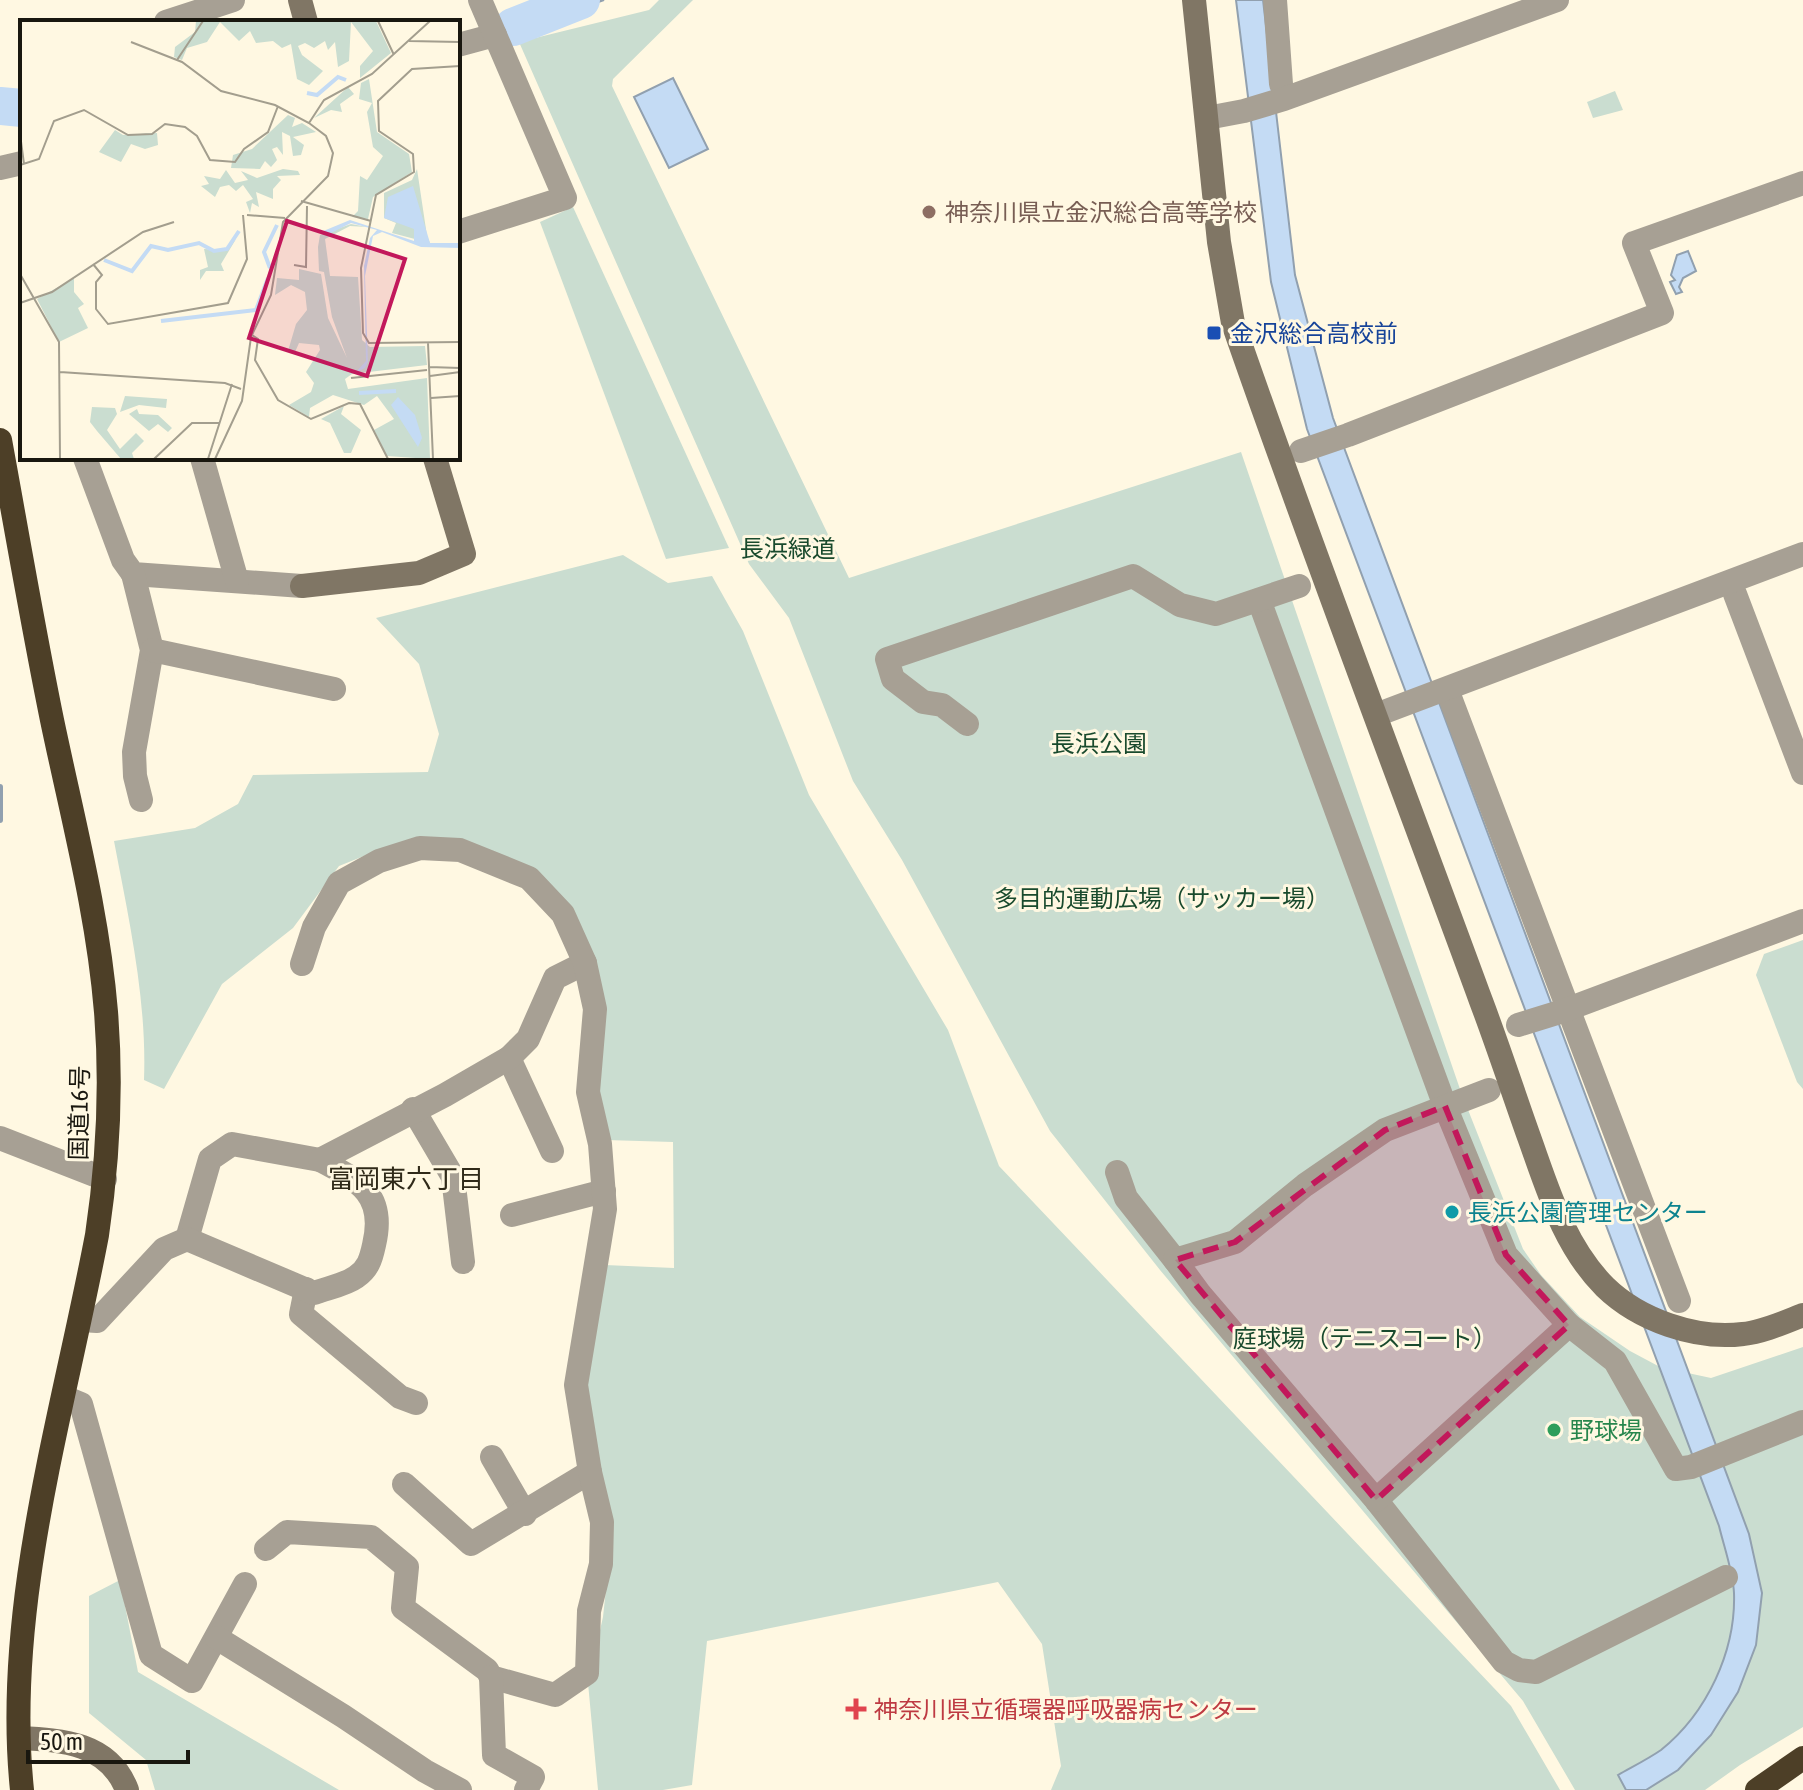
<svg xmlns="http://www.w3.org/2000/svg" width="1803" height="1790" viewBox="0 0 1803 1790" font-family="'Asap Condensed','Noto Sans JP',sans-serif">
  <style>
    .green { fill: #caddd0 }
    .water { fill: #c4dbf4; stroke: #91a0af; stroke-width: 2 }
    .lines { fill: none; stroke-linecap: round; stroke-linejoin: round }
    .stream { stroke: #91a0af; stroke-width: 6 }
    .river { stroke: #c4dbf4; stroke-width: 38 }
    .street { stroke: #a7a094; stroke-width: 24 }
    .secondary { stroke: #807665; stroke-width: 24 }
    .highway { stroke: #4d3f27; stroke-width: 24 }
    .marked { fill: #c2185b; fill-opacity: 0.2; stroke: #c2185b; stroke-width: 6; stroke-dasharray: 16 10; stroke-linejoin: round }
    .education-dot { fill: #8d6e63; stroke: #fff8e2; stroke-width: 3 }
    .transit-dot { fill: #1a4fb4; stroke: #fff8e2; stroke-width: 3 }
    .culture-dot { fill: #0f9aa8; stroke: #fff8e2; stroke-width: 3 }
    .leisure-dot { fill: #2e9e5b; stroke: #fff8e2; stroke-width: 3 }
    .health-dot { fill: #e0444e; stroke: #fff8e2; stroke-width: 3 }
    .labels { text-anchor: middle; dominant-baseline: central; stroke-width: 6; stroke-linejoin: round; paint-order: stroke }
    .education-label { font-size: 24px; fill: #785e54; stroke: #fff8e2; text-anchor: start }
    .transit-label { font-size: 24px; fill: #164399; stroke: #fff8e2; text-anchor: start }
    .park-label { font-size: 24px; fill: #194a2d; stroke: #fff8e2 }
    .street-label { font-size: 24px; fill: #19170f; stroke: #fff8e2 }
    .culture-label { font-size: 24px; fill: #0d838f; stroke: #fff8e2; text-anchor: start }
    .leisure-label { font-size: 24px; fill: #27864d; stroke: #fff8e2; text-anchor: start }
    .health-label { font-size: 24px; fill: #be3a42; stroke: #fff8e2; text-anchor: start }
    .neighbourhood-label { font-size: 26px; fill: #302a19; stroke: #fff8e2 }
    .inset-river { fill: none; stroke: #c4dbf4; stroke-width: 4 }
    .inset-road { fill: none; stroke: #a39e8e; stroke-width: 2 }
    .view { fill: #c2185b; fill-opacity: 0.15; stroke: #c2185b; stroke-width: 4 }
    .inset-edge { fill: none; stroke: #19170f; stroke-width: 4 }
  </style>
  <rect width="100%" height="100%" fill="#fff8e2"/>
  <g class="green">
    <path d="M659,0h34l-80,79 -1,7 237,492 392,-126 220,640 62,157 18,26 39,42 50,34 30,16 51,11 92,-31v380l-63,38 -35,25h-130l-52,-89 -363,-431 -110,-139 -148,-271 -49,-79 -64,-163 -40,-54 -230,-522 130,-32z"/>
    <path d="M1615,91l8,19 -30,8 -6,-16z"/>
    <path d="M573,207l156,341 -63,11 -126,-337z"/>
    <path d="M623,555l45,28 44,-7 31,55 66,164 139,235 51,136 512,540 49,84h-509l10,-24 -19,-122 -44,-62 -291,59 -15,144 -29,5h-65l-10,-107 15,-66 10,-94 -31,-138 23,-120 69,3 -1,-126 -67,-2 -12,-48 7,-83 -35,-98 -106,-67 -86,8 -35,14 -46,62 -71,56 -58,105 -20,-9c3,-80 -15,-160 -30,-239l81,-13 43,-24 15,-29 175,-3 11,-38 -20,-70 -43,-46z"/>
    <path d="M1803,940v149l-6,-7 -41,-107 8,-21z"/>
    <path d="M120,1580l18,92 201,118h-184l-9,-30 -57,-47v-117z"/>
  </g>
  <g class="water">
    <path d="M534,0h70l-77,27 -7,-20z"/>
    <path d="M1236,0h27l32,275 38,143 416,1116 13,59 -6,52 -18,47 -27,43 -33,35 -32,20h-20l-8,-15c14,-8 30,-16 43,-25 46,-37 75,-99 73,-157 -1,-22 -10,-46 -15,-67l-412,-1097 -36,-147z"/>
    <path d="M673,78l35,71 -39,19 -35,-71z"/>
    <path d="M1688,251l8,20 -13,7 -4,9 3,5 -6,2 -6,-12 5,-2 -4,-5 6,-20z"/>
  </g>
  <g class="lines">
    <path class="stream" d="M0,787v33"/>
    <g class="river">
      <path d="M513,27l68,-27"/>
      <path d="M0,106l22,2"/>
    </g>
    <g class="street">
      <path d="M1275,0l6,84"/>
      <path d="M166,22l67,-22"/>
      <path d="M458,45l37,-10"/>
      <path d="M1207,118l37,-7 40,-12 273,-99"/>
      <path d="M0,168l22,-5"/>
      <path d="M458,232l107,-34 -85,-198"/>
      <path d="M1301,451l47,-16 314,-122 -28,-70 169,-60"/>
      <path d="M85,458l38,102 10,14 169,12"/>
      <path d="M202,458l35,123"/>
      <path d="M133,574l19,76 -18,102 1,24 6,24"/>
      <path d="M1735,594l68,179"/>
      <path d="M1259,600l186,506 61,149 63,70 46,36 61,108 15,-2 112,-45"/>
      <path d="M152,650l182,39"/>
      <path d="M1451,700l228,601"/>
      <path d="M1376,715l427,-161"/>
      <path d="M967,724l-25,-19 -19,-3 -30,-23 -6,-20 246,-83 47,29 36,9 83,-28"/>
      <path d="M1518,1025l42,-13 243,-91"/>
      <path d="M509,1058l43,93"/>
      <path d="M413,1109l40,68 10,85"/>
      <path d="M0,1138l105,41"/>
      <path d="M1117,1172l9,26 49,62 60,-18 70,-57 80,-55 104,-40"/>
      <path d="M512,1215l92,-24"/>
      <path d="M187,1239l23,-80 22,-15 88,16"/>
      <path d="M1175,1260l25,34 176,206 128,162 15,8 17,2 190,-95"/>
      <path d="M306,1289l-5,25 99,83 16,6"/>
      <path d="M81,1320l16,1 67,-72 23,-10 127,54c13,-5 31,-8 42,-16 12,-8 15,-18 18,-32 12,-50 -14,-64 -54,-85l125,-65 64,-37 19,-19 27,-61 30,-15"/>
      <path d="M64,1397l17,7 70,251 41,26 53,-97"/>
      <path d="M492,1457l33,57"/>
      <path d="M404,1484l67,60 119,-72"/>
      <path d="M1376,1500l193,-175"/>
      <path d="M266,1549l21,-17 84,5 36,30 -4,41 84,62 4,7 64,18 32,-22 2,-62 12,-47 1,-42 -12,-50 -14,-87 29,-176 -5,-65 -12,-52 7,-83 -10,-46 -22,-49 -34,-36 -69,-28 -40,-2 -41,13 -40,22 -25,44 -12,37"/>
      <path d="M217,1638l126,78 82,55 35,19"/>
      <path d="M491,1677l3,78 39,22 -7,13"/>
    </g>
    <g class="secondary">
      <path d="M300,0l6,22"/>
      <path d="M1194,0l25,242 14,81c79,228 165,452 248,678 17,45 32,91 48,136 19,53 35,109 76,150 34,33 91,53 138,47 20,-2 42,-12 60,-19"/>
      <path d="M302,586l117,-13 45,-19 -29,-96"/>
      <path d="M19,1738c44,2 90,5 108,52"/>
    </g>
    <g class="highway">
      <path d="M0,440c17,93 33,187 52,280 20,96 46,193 54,292 6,75 2,149 -9,223 -34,179 -94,372 -75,555"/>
      <path d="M1757,1790l46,-32"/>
    </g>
  </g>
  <path class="marked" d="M1445,1106l61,149 63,70 -193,175 -201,-240 60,-18 150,-112z"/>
  <circle class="education-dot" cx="929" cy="212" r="8"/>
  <rect class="transit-dot" x="1206" y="325" width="16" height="16" rx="4"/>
  <circle class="culture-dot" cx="1452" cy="1212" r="8"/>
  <circle class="leisure-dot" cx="1554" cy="1430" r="8"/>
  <path class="health-dot" d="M852 1697h8v8h8v8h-8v8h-8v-8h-8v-8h8z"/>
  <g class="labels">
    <g class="education-label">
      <text x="945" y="212">神奈川県立金沢総合高等学校</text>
    </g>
    <g class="transit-label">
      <text x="1230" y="333">金沢総合高校前</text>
    </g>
    <g class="park-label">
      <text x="788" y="548">長浜緑道</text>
      <text x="1099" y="743">長浜公園</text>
      <text x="1162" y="898">多目的運動広場（サッカー場）</text>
      <text x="1365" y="1338">庭球場（テニスコート）</text>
    </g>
    <g class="street-label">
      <text transform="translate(79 1113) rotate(-89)">国道16号</text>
    </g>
    <g class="culture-label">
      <text x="1468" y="1212">長浜公園管理センター</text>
    </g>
    <g class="leisure-label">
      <text x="1570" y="1430">野球場</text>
    </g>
    <g class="health-label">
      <text x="874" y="1709">神奈川県立循環器呼吸器病センター</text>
    </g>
    <g class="neighbourhood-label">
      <text x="406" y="1179">富岡東六丁目</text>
    </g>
  </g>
  <g transform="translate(20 20)">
    <rect width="440" height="440" fill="#fff8e2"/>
    <path d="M176,1h180l15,32 -31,25v-12l13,-15 -22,-29 -2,39 -11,6 -3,-25 -7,8 -3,-9 -11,7 -9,-5 -7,3 4,9 21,16 -14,14 -12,-6 -6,-35 -9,4 -9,-7 -17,2 -6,-12 -11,10 -19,-19 -13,20 -20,6 -5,12 -8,-3 1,-10 20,-15zM349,59l8,53 32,22 3,18 -39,25 -5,22 -16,-2 6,-6 2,-35 7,4 16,-24 -10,-9 -6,-35 5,-9 -13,-4 2,-16zM328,67l6,7 -14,10 2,8 -11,-2 -17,8zM268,95l7,3 -3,9 10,-4 14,9 -23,5 11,8 -3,10 -8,1 -3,-20 -8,-4 1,23 -6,-8 -5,2 5,11 -6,7 -6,-6 -5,8 -29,-1 2,-13 19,-6zM95,110l8,5 34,-2 1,12 -13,4 -14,-5 -10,18 -22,-10zM263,149l15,2 2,4 -23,1 4,4 -8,9v10l-17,-7 3,15 -7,-4 -2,10 -4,-11 7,-3 -10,-14 -7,6 -7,-6 -9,2 -5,10 -14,-11 8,-2 -5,-8 16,3 6,-9 9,13 13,-3 -7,-9 16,7zM397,149l10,67 3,7 -38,-10 4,-10 -12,-5v-25l28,-13zM331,204l16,3 -17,-1 -25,13 5,37 28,1 4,63 8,7 55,-1 2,19 -75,9 -7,5 3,10 79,-11 3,81 -43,-3 -13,-26 20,-11 -17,-23 -13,9 -31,-10 -23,13 -1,9 -20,-12 22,-13 3,-9 -8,-11 14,-22 -1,-5 -20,-2 -4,9 -7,-1 8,-27 11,-14 -2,-18 -14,-7 -16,10 2,-17 22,2v-11l22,5 7,44 19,40 -15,-41 -8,-45 -5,-1 -1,-24 2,-12zM216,219l-15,25 3,7h-18l-6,9v-10l8,-3 -4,-18 22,1zM54,258v14l10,12 -6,4 10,20 -29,14 -22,-43zM105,376l42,3 -1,9 -27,-3 -19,7zM324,386l-3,8 20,16 -10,23h-7l-14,-30 -9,-4zM72,387l23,1 2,6 -10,16 13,19 16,-16 8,8 -12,12 2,6h-13l-24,-28 -7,-9zM117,389l2,5 19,1 14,13 -4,4 -10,-8 -9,7 -20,-17z" fill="#caddd0"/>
    <path d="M393,166l17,57h30v5l-39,-1 -39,-15 -9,4 -8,40 3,86 -3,6 -10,5 11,-12 -2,-95 6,-28 7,-8 -26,-7 -22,11 -8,-2 29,-12 64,21v-12l-30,-11 4,-21zM378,377l17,18 7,23 -4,9 -27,-42z" fill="#c4dbf4"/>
    <path class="inset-river" d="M287,73l10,2 21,-18 8,3M84,240l28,11 19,-25 17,4 31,-7 15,8 13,-2 12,-18M250,248l-6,-16 13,-27M141,301l95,-11 12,-32M339,373l37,-2"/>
    <path class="inset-road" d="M358,1l16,34M389,21l51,1M111,22l51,20 39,29 54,14 34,18 17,13 7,17 -5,23 -45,46 -12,73 -20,42 -9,64 -27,58M157,40l26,-39M440,46l-48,3 -34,32 1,30 34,23 1,18 -38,23 -15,73 2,65 6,10 91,-1M289,103l15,-23 48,-26 58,-53M0,114l4,30M0,145l19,-6 15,-38 30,-11 44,25 24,-1 13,-10 20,3 12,9 13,24 25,2 9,-13 24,-17 10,-26M281,181l70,20M227,195l38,3M73,244l9,11 -6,7v27l12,15 120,-21 19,-44 -4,-44M274,245l12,2 1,-61M0,254l39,68 1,117M0,283l32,-11 91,-60 31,-10M232,315l6,4 -3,21 23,40 33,19 38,-16 11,1 28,55M408,323l5,116M409,347l31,1M40,352l165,11 16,6M410,356l30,-4M331,358l76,-8M411,378l29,-2M134,439l38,-36h28M188,439l24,-75"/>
    <path class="view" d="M267,201l118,38 -38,117 -118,-38z"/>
    <rect width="440" height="440" class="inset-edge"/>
  </g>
  <path d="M28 1750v12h160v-12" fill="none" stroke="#19170f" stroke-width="4"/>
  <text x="40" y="1750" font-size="24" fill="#19170f" stroke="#fff8e2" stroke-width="6" paint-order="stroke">50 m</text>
</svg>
